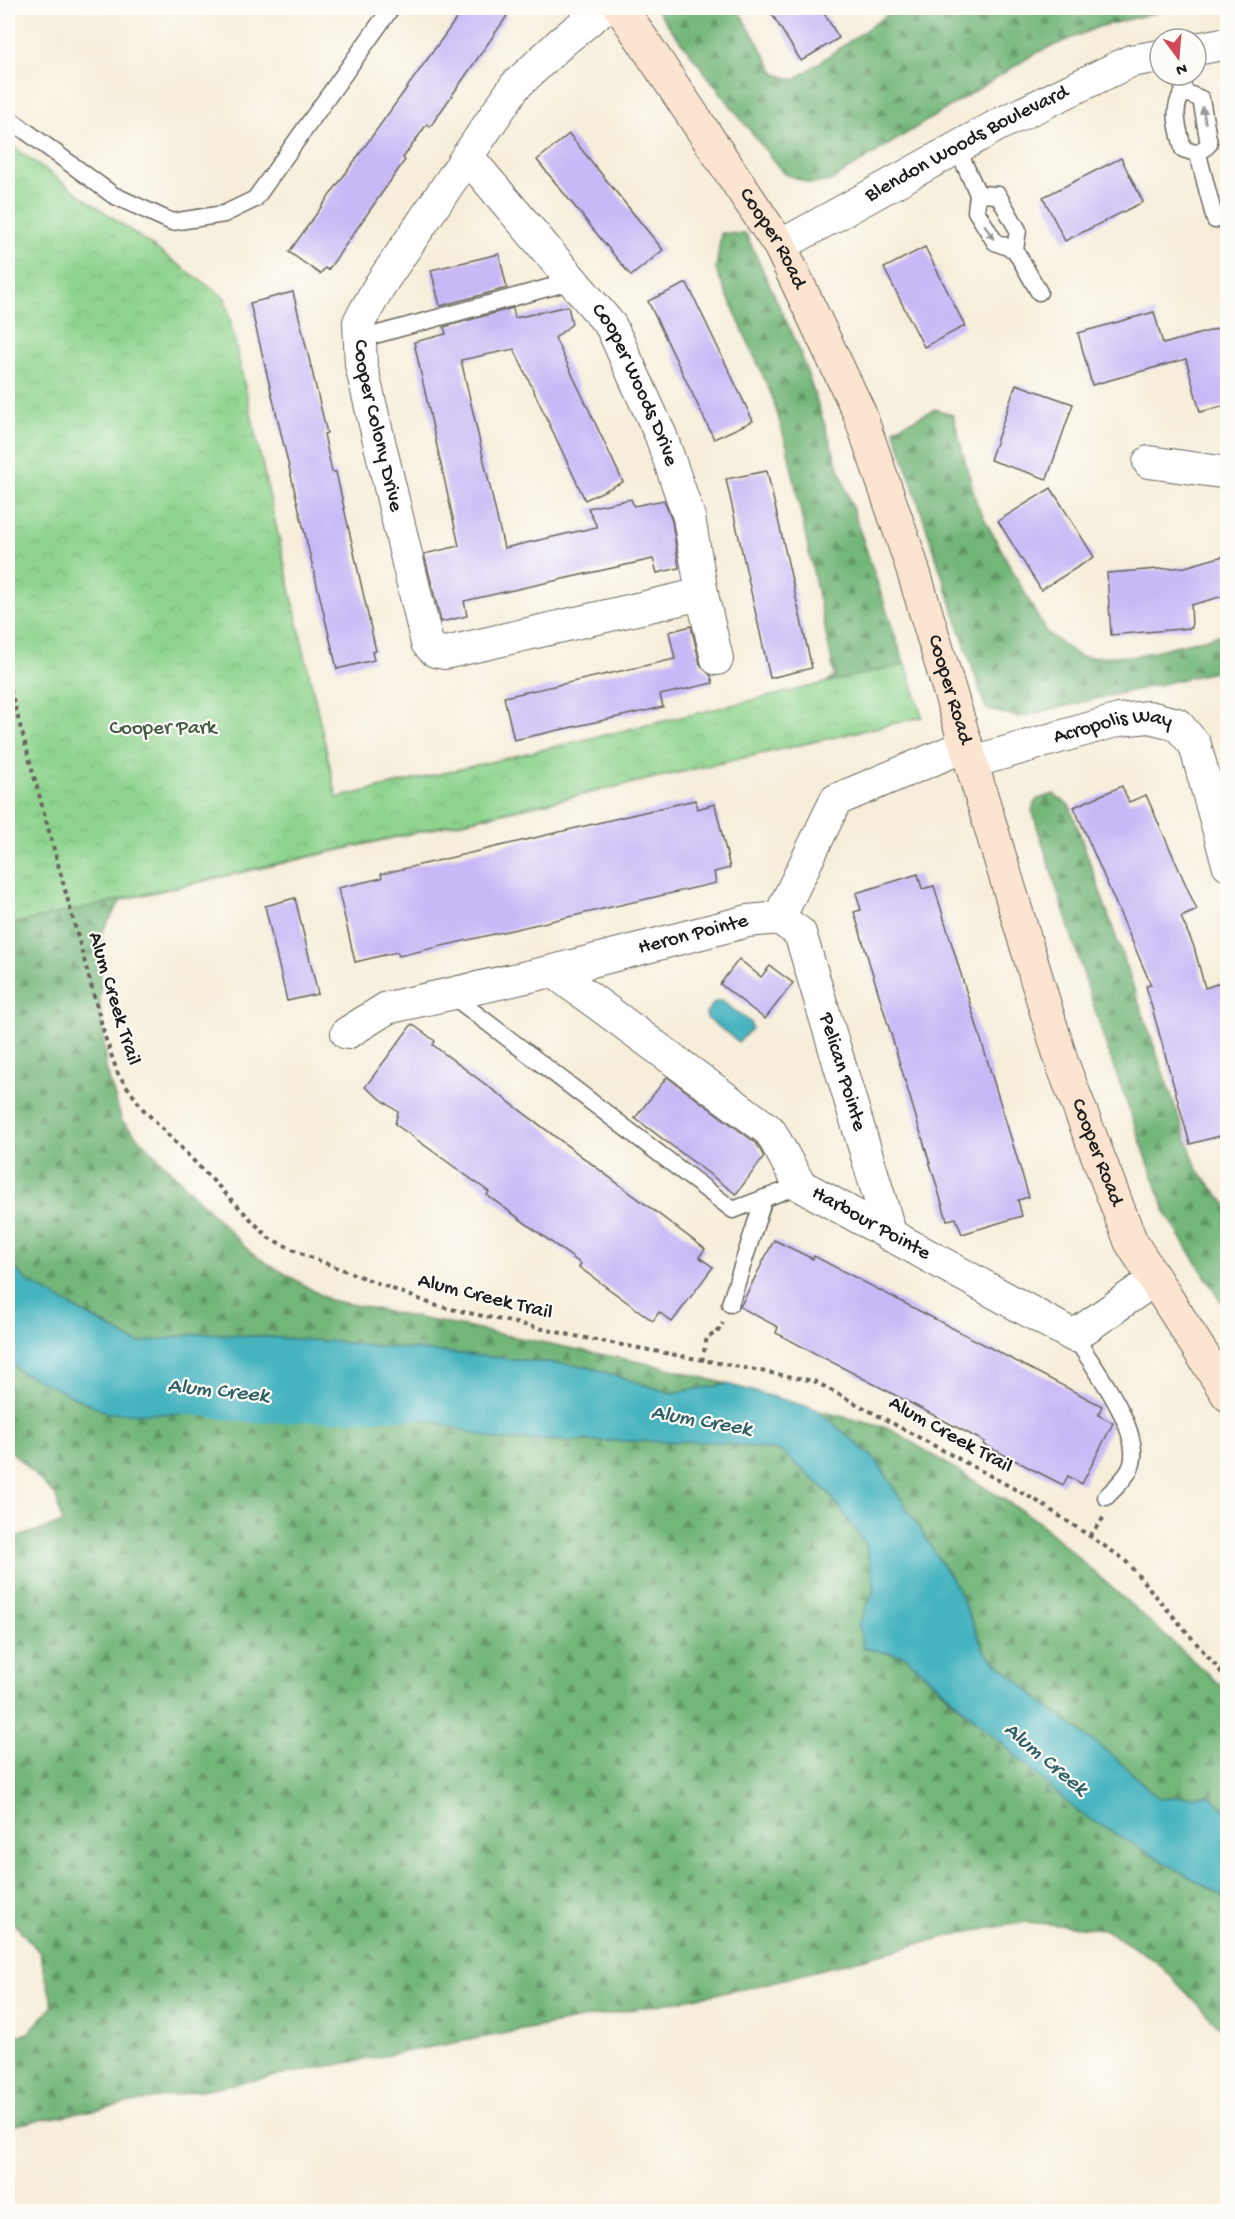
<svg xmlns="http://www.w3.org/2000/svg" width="1235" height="2219" viewBox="0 0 1235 2219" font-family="'Gochi Hand',sans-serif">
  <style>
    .forest { fill: url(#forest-firs); stroke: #47694a; stroke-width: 1.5 }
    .park { fill: url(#park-crowns); stroke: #557855; stroke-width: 1.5 }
    .water { fill: #45b4bf; stroke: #30686e; stroke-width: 1.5 }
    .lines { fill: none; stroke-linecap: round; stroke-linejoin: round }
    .river { stroke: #45b4bf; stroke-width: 50 }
    .building { fill: #c8b8f6 }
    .lane-casing { stroke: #68665e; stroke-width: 19 }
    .street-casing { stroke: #68665e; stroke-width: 34 }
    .secondary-casing { stroke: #68665e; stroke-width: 35 }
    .path { stroke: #68665e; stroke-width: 4; stroke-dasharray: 4.5 4.5; stroke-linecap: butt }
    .lane { stroke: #fff; stroke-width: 16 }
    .street { stroke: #fff; stroke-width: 32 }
    .secondary { stroke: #fce5d0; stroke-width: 33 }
    .oneway { fill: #999 }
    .labels { text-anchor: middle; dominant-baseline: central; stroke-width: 4.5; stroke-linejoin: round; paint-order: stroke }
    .street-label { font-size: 21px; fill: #1c1c1c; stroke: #fdfcf7 }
    .park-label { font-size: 21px; fill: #445c44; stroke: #fdfcf7 }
    .water-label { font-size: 22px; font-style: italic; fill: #2e6065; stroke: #fdfcf7 }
  </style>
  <defs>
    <pattern id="forest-firs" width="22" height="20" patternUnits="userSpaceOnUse" patternTransform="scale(1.5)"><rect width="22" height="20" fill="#72b679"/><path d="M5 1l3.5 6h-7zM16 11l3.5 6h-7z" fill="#5d9362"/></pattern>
    <pattern id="park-crowns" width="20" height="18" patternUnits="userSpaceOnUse" patternTransform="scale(1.5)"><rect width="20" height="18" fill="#8ed48e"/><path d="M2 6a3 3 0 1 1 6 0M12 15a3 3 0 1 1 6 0" fill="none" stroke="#7ab57a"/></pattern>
  </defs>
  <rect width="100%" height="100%" fill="#fdfcf7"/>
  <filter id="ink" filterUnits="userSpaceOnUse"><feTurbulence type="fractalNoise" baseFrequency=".0167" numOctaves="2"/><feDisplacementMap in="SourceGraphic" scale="12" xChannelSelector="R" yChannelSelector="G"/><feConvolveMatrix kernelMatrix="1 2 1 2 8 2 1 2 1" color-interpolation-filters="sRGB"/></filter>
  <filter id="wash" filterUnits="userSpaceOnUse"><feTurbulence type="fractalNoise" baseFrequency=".008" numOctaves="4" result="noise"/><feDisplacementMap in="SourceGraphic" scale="24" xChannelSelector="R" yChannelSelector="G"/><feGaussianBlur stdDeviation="1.35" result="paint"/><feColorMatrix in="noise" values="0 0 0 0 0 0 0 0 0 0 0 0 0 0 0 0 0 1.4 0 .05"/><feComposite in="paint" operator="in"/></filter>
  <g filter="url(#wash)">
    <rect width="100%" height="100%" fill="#f6eeda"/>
    <g class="forest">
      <path d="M655,8h82l39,66 18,6 103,-72h278l-77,19 -62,26 -206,128 -19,3 -28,-11z"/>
      <path d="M721,233l25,1 54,117 122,366 -801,183 -19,32 -2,71 6,65 16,53 130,133 77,46 331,66 67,18 -56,9 -86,-27 -258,-25 -122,-8 -68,10 -108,-61 -21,-20v-493l329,29 486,-114 12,-7 -48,-231 -15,-50 -56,-126z"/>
      <path d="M935,409l18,6 24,90 69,127 34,25 55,-1 92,-23v36l-209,48 -32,-8 -92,-280z"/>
      <path d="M1054,794l16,12 127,363 30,36v106l-60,-96 -61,-170 -74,-235 5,-11z"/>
      <path d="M8,1359l11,12 303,9 51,-10 37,45 305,27 66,9 48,42 36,50 10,44 -16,37 4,24 42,8 63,59 207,152 52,32v136l-72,-75 -51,-31 -78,-7 -69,12 -204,53 -745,139v-88l20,-5 25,-27 -13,-53 -32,-37v-376l54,-17 -6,-27 -48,-48z"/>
      <path d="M816,1410l75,19 144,90 192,172v120l-18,-16 -51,3 -41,-39 -67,-50 -65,-57 -28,-64 -80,-127z"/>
    </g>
    <path class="park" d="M8,143l217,155 112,500 569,-134 16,53 -914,208z"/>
    <g class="water">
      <path d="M722,1001l28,21 2,6 -13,14 -32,-24 -1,-5 9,-11z"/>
      <path d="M8,1262l21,20 108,61 68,-10 122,8 258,25 86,27 56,-9 89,25 61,52 80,127 28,64 65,57 67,50 41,39 51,-3 18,16v88l-149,-87 -173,-156 -42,-8 -4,-23 16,-38 -10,-44 -36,-50 -48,-42 -66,-9 -217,-2 -88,-25 -37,-45 -51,10 -135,34 -79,-1 -89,-42 -11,-12z"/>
    </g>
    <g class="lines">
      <path class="river" d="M184,1389l74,9 202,-5"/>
    </g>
    <g id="blocks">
      <g class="building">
        <path d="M464,8h29l14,8 -77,111 -3,-3 -24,34 2,2 -77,110 -3,-2 -5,6 -31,-22z"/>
        <path d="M768,8h53l18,30 -38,23z"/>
        <path d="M569,134l94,116 -32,26 -94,-116z"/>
        <path d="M1121,158l22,44 -78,39 -22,-44z"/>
        <path d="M925,247l40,79 -41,21 -40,-79z"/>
        <path d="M499,254l8,34 -67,18 -9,-36z"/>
        <path d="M687,283l66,138 -39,18 -66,-138z"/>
        <path d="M293,292l34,141 -3,1 8,38h4l40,179 -4,1 2,8 -37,9 -87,-366z"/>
        <path d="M568,306l4,18 -17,14 68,144 -38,18 -71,-151 -53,11 43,188 93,-21 -9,-19 43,-9 3,7 30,-6 8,21 7,47 -22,5 -4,-14 -189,42 3,15 -26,6 -17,-68 35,-8 -45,-204 32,-8 -2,-7 69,-19 2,10z"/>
        <path d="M1154,312l9,32 64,-18v79l-27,7 -14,-53 -94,26 -14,-52z"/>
        <path d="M1016,384l57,20 -26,75 -57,-19z"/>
        <path d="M767,471l45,197 -42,10 -44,-199z"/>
        <path d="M1051,488l43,69 -53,33 -43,-69z"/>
        <path d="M1227,555v40l-36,10 1,23 -81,7 -4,-62 78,-6z"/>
        <path d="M691,626l9,38 11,12 2,7 -53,12 3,12 -149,33 -10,-43 171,-38 -6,-27z"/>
        <path d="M1122,786l7,16 17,-7 51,115 -16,7 13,30 11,41 15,-5 7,27v124l-37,10 -44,-158 5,-1 -77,-178z"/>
        <path d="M695,800l2,9 18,-5 15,64 -16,4 2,11 -317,73 -2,-4 -42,10 -17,-74 44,-10 -1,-4z"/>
        <path d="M918,874l4,15 12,-3 95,311 -11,3 4,16 -60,18 -6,-16 -9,2 -93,-308 7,-2 -5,-17z"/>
        <path d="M295,898l23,96 -31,7 -22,-95z"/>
        <path d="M739,959l22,18 9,-11 23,17 -28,36 -45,-35z"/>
        <path d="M412,1024l23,17 -2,4 272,204 -6,8 14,10 -41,55 -13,-10 -6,9 -74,-54 2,-3 -94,-69 2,-3 -94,-68 3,-12 -33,-25z"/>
        <path d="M667,1077l89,66 8,14 -28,37 -101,-76z"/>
        <path d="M774,1240l39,19 1,-3 288,150 -4,9 15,8 -31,61 -14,-8 -5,9 -80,-41 2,-2 -209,-109 2,-6 -38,-20z"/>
      </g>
    </g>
  </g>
  <g filter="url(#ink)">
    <use href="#blocks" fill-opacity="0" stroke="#68665e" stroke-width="1.5"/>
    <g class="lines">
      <defs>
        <g id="lane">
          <path d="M1181,75l3,17c-14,17 -5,37 -1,57l15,5 11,-10 -8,-45 -17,-7"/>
          <path d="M8,118l105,77 59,27 52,-8 31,-15 136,-191"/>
          <path d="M957,148l21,46"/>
          <path d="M1198,154l17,66"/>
          <path d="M1015,250l3,-20 -20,-35 -20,-1 -2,17 19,31 20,8 24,42"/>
          <path d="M360,339l213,-58"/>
          <path d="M450,994l283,216 67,-25"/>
          <path d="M730,1304l34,-106"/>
          <path d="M1074,1336c18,29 73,99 56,133 -5,10 -16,20 -24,28"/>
        </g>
        <g id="street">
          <path id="s1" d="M604,8l-41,33 -48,45 -78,115 -57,84 -21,37 2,43 66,278 8,8 10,2 257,-59"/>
          <path d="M1196,49l32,-6"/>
          <path id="s2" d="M467,156l144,170 50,110 28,81 13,77 15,65"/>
          <path id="s3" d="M780,246l218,-121 133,-64 29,-5"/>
          <path d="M1149,462l79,11"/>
          <path id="s4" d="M972,762l147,-42 30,-3 28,7 18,21 33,119"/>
          <path id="s5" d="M779,918l21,15 91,303"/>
          <path d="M779,918l57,-118 131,-55"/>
          <path id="s6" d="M553,971l217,160 30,54 274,151 81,-57"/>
          <path id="s7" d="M347,1033l40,-25 166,-37 195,-50 31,-3"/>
        </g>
        <g id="secondary">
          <path id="s8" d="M621,8l159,238 79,166 51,148 152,503 69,179 97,153"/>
        </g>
      </defs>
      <use href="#lane" class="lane-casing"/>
      <use href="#street" class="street-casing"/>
      <use href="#secondary" class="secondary-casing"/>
      <g class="path">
        <path d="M8,681l98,359 12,34 25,35 126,129 38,18 130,50 143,31 234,44 223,120 87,58 104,121"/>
        <path d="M702,1361l5,-24 10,-4 6,-10"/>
        <path d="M1090,1536l14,-19"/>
      </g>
      <use href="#lane" class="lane"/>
      <use href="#street" class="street"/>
      <use href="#secondary" class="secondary"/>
    </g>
    <defs><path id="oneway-solid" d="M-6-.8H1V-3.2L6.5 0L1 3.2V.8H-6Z" transform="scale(1.5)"/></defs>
    <g class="oneway">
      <use href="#oneway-solid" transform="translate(1204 115) rotate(-102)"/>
      <use href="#oneway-solid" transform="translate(989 232) rotate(59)"/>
    </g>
  </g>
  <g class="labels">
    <g class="street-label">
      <text stroke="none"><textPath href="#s3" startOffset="213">Blendon Woods Boulevard</textPath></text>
      <text stroke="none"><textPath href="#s8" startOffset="276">Cooper Road</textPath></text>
      <text stroke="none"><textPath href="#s2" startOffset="286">Cooper Woods Drive</textPath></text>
      <text stroke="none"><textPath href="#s1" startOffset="507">Cooper Colony Drive</textPath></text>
      <text stroke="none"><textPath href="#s8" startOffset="762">Cooper Road</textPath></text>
      <text stroke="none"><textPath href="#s4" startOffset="146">Acropolis Way</textPath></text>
      <text stroke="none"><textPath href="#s7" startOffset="362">Heron Pointe</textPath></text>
      <text transform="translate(113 999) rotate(73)">Alum Creek Trail</text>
      <text stroke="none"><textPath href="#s5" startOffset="171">Pelican Pointe</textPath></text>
      <text stroke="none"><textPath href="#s8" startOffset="1248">Cooper Road</textPath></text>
      <text stroke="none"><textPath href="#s6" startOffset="412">Harbour Pointe</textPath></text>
      <text transform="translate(485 1298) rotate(14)">Alum Creek Trail</text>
      <text transform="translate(950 1436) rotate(29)">Alum Creek Trail</text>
    </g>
    <g class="park-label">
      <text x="163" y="729">Cooper Park</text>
    </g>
    <g class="water-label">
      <text transform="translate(218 1392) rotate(6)">Alum Creek</text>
      <text transform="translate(701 1422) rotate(10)">Alum Creek</text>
      <text transform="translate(1045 1760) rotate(40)">Alum Creek</text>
    </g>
  </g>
  <rect width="1235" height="2219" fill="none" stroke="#fdfcf7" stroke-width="30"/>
  <g transform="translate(1178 57) rotate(164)"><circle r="28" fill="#fdfcf7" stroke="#a3a29f" stroke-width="1.5"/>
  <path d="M0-4.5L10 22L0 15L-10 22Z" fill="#d1495b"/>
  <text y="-9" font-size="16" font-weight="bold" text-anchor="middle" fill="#1c1c1c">N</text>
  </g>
</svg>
